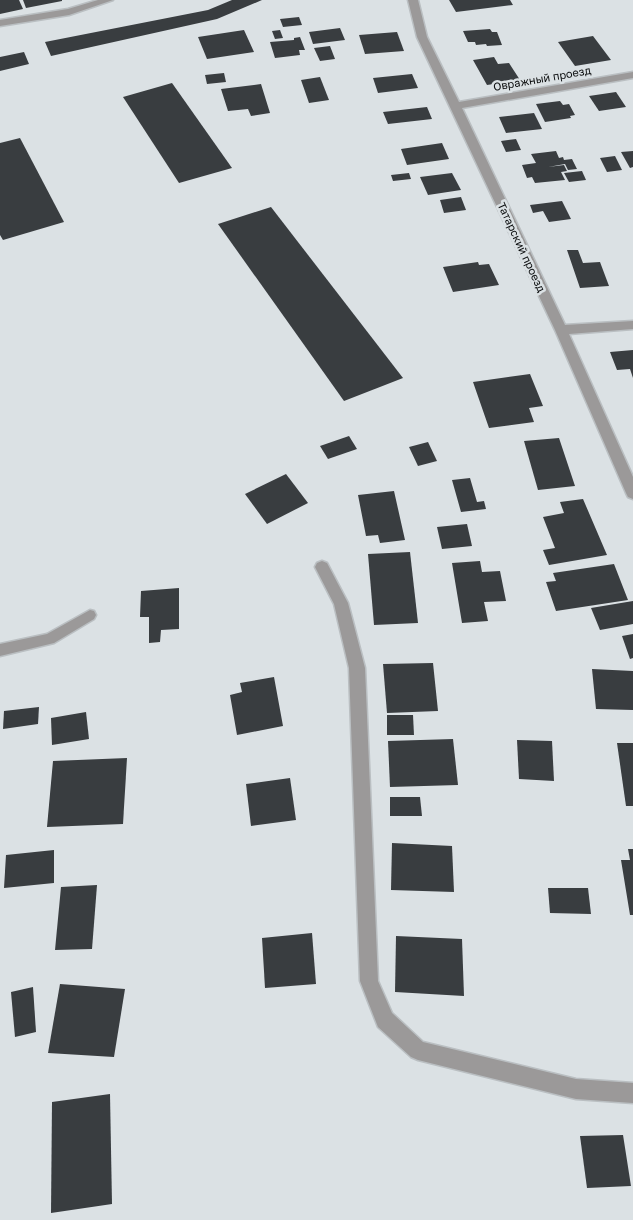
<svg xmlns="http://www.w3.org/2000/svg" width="633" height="1220" viewBox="0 0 633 1220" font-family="'Golos Text',sans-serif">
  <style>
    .building { fill: #393d40 }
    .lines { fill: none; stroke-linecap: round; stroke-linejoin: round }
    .lane-casing { stroke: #babfc2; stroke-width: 3 }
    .street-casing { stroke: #babfc2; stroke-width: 3 }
    .lane { fill: #9b9999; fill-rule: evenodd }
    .street { fill: #9b9999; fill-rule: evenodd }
    .labels { text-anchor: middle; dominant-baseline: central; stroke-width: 5; stroke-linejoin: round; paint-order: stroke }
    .far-street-label { font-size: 11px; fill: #0a0c0d; stroke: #dbe1e4 }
  </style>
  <rect width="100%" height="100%" fill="#dbe1e4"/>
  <g class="building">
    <path d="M0,0h19l4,9 -23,5z"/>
    <path d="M23,0h39v1l-36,7z"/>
    <path d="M232,0h30l-45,19 -166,37 -6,-14 163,-32z"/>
    <path d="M449,0h61l3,5 -57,7z"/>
    <path d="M299,17l3,8 -19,2 -3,-8z"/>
    <path d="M340,28l5,12 -32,4 -4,-12z"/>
    <path d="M490,29l2,3h5l5,13 -15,1 -1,-2 -10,1 -1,-3h-7l-5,-11z"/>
    <path d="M244,30l10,22 -47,7 -9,-22z"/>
    <path d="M280,30l3,8 -8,1 -3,-8z"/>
    <path d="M397,32l7,19 -39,3 -6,-19z"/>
    <path d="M593,36l18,24 -36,6 -17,-24z"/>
    <path d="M300,37l5,13h-6l1,5 -25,3 -5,-16 24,-2v-2z"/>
    <path d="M330,46l5,13 -15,2 -6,-13z"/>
    <path d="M24,52l5,12 -29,7v-14z"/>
    <path d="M494,57l4,7 11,-1 11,17 -33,5 -14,-25z"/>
    <path d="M224,73l2,9 -19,2 -2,-9z"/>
    <path d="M412,74l6,14 -40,5 -5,-15z"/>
    <path d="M320,77l9,23 -20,3 -8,-23z"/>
    <path d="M172,83l60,85 -53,15 -56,-86z"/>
    <path d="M261,84l9,29 -19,3 -3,-7 -20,2 -7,-22z"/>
    <path d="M616,92l10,15 -27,4 -10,-15z"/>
    <path d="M560,101l3,4 6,-1 6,11 -5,1 1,2 -26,4 -9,-18z"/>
    <path d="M427,107l5,12 -44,5 -5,-12z"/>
    <path d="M534,113l8,16 -36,4 -7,-16z"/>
    <path d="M20,138l44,84 -61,18 -3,-5v-92z"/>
    <path d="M516,139l5,11 -15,2 -5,-11z"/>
    <path d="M442,143l7,16 -42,6 -6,-16z"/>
    <path d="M556,151l3,7 4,-1 1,3 8,-1 5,10 -9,1 -3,-6 -17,3 16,-2 3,6 -6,1 4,8 -30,3 -3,-6 -5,1 -5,-13 14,-2 -5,-9z"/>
    <path d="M633,151v16l-3,1 -9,-16z"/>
    <path d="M615,156l7,14 -15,2 -7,-14z"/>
    <path d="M582,171l4,9 -17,2 -5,-9z"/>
    <path d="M409,173l2,6 -18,2 -2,-6z"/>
    <path d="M452,173l9,17 -33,5 -8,-18z"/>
    <path d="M461,197l5,13 -22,3 -4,-13z"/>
    <path d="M562,201l9,18 -22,3 -6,-11 -10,2 -3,-8z"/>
    <path d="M271,207l132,171 -59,23 -126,-177z"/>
    <path d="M567,250h11l5,13 17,-1 9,24 -29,2z"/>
    <path d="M478,262l1,3 10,-1 10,21 -46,7 -10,-25z"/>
    <path d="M633,350v28l-3,-9 -13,1 -7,-18z"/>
    <path d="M530,374l13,32 -14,2 5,14 -45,6 -16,-46z"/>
    <path d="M349,436l8,13 -29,10 -8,-13z"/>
    <path d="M559,438l16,48 -37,4 -14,-49z"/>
    <path d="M428,442l9,19 -19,5 -9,-19z"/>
    <path d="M286,474l22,29 -41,21 -22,-30z"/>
    <path d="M470,478l7,24 7,-1 2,8 -25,3 -9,-32z"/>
    <path d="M394,491l11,49 -25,3 -2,-8 -12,1 -8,-41z"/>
    <path d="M583,499l24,56 -58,10 -6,-15 12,-2 -12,-31 21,-4 -4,-11z"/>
    <path d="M467,524l5,22 -30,3 -5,-22z"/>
    <path d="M410,552l8,71 -44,2 -6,-71z"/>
    <path d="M480,561l2,11 18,-1 6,30 -22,1 4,19 -26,2 -10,-60z"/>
    <path d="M614,564l14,36 -72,11 -10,-29 10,-1 -3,-8z"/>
    <path d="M179,588v41l-18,1 -1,12 -11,1v-26h-9l1,-26z"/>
    <path d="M633,601v23l-33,6 -9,-22z"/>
    <path d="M633,634v24l-3,1 -8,-23z"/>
    <path d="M433,663l5,48 -51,2 -4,-49z"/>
    <path d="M592,669l41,2v39l-37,-1z"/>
    <path d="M274,677l9,49 -46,9 -7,-40 12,-3 -2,-9z"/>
    <path d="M39,707l-1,17 -35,5 1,-18z"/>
    <path d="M86,712l3,27 -37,6 -1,-27z"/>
    <path d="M387,715h26l1,20h-27z"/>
    <path d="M453,739l5,46 -68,2 -2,-46z"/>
    <path d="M517,740l35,1 2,40 -35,-2z"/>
    <path d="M617,743h16v63h-7z"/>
    <path d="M127,758l-4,66 -76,3 6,-66z"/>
    <path d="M290,778l6,42 -45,6 -5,-42z"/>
    <path d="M390,797h30l2,19h-32z"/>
    <path d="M392,843l60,3 2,46 -63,-2z"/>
    <path d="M628,849h5v66h-3l-9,-55h9z"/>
    <path d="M54,850v33l-50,5 2,-33z"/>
    <path d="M97,885l-5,64 -37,1 6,-63z"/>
    <path d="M548,888h40l3,26 -41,-1z"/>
    <path d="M312,933l4,51 -51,4 -3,-50z"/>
    <path d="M396,936l66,3 2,57 -69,-4z"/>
    <path d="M60,984l65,5 -11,68 -66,-4z"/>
    <path d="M33,987l3,45 -21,5 -4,-45z"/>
    <path d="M110,1094l2,110 -61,9 1,-111z"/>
    <path d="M623,1135l8,51 -44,2 -7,-52z"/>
  </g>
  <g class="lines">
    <defs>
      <path id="lane" d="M90,610l4,1 2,4 -2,4 -40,24 -54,13v-12l47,-10z"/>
      <g id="street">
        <path d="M98,0h15l-44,15 -69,11v-6l68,-11z"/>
        <path d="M408,0h10l9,37 32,65 174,-30v6l-171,30 103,217 68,-4v8l-64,5 64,143v22l-5,-2 -2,-4 -71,-163 -138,-293z"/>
        <path d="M322,561l5,2 21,40 17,65 13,313 14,32 31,29 153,37 57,4v20l-57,-4 -158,-39 -7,-3 -33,-30 -18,-46 -11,-313 -15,-64 -19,-37 2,-4z"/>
      </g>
    </defs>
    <use href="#lane" class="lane-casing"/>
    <use href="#street" class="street-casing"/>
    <use href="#lane" class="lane"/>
    <use href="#street" class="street"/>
  </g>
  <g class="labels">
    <g class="far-street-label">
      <text transform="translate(542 78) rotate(-10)">Овражный проезд</text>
      <text transform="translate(522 247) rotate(65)">Татарский проезд</text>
    </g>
  </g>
</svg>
